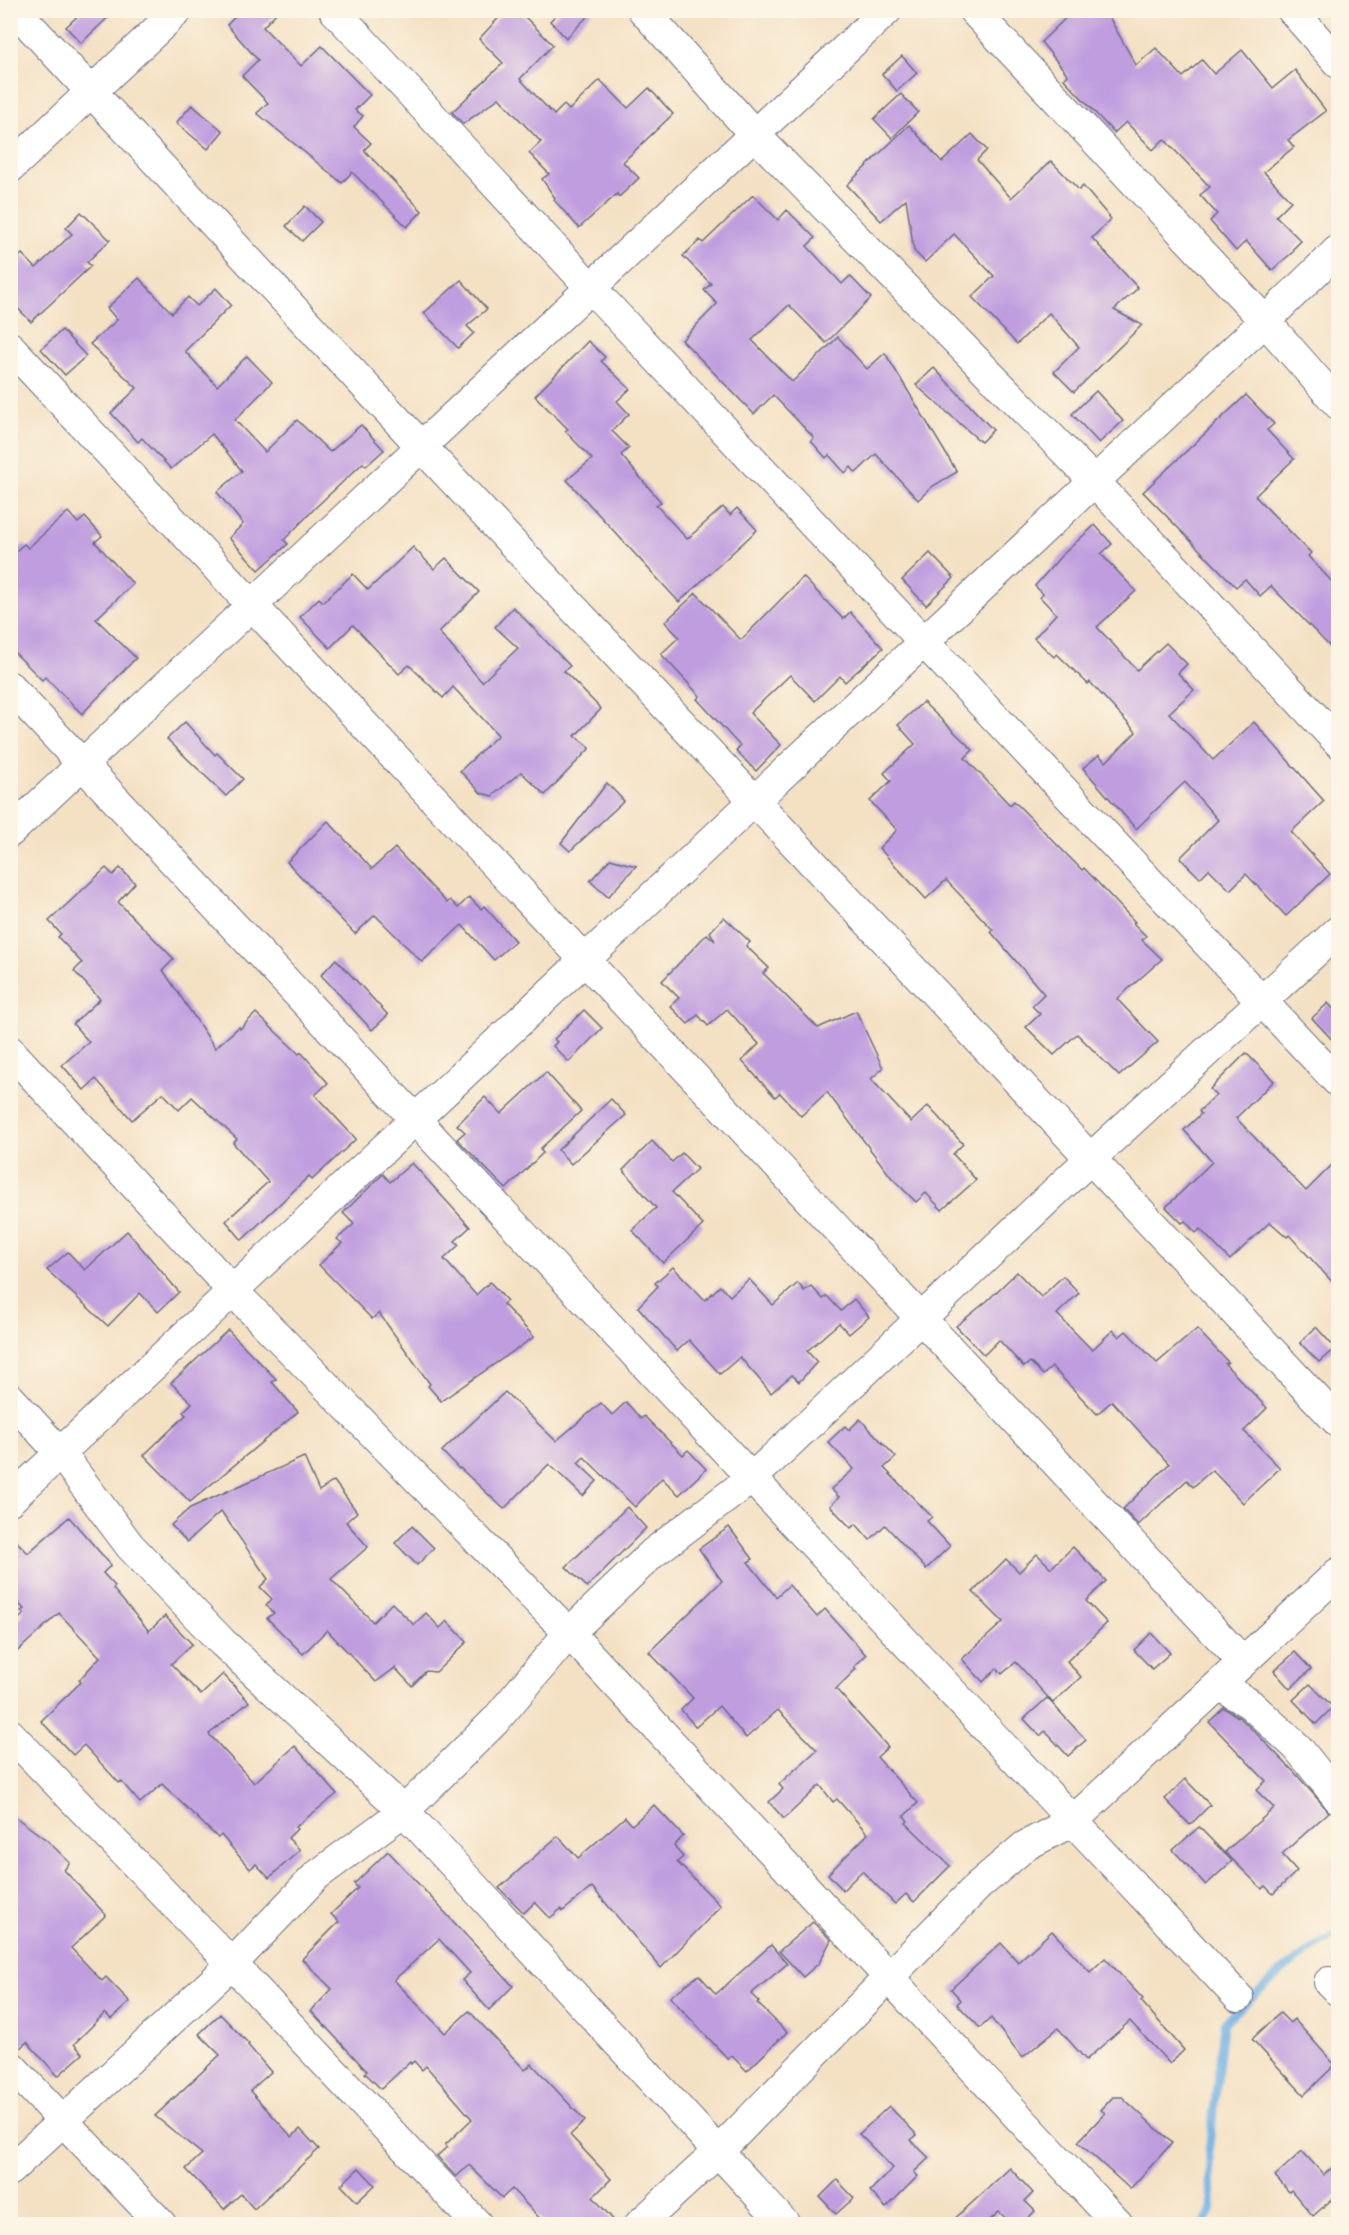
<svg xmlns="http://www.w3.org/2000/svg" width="1349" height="2235" viewBox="0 0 1349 2235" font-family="'IM FELL Great Primer',serif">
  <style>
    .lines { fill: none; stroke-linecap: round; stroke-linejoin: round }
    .stream { stroke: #71b1e4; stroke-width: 8 }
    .building { fill: #bf9ddf }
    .street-casing { stroke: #676d82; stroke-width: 32 }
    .street { stroke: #fff; stroke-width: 30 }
  </style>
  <rect width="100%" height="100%" fill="#fcf5e5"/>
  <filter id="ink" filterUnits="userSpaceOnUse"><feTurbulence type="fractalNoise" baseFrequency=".0167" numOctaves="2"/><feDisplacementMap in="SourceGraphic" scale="12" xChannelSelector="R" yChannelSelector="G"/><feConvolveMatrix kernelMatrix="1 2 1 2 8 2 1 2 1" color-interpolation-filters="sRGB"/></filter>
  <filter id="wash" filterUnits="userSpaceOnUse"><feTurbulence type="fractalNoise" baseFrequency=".008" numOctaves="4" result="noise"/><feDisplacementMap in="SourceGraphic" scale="24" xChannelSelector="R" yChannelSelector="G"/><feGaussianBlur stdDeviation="1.35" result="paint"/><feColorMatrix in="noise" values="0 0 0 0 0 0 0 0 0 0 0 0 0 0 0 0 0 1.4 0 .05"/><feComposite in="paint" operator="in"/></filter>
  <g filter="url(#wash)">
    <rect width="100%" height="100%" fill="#f4e1c4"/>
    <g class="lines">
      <path class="stream" d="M1204,2224l8,-14 -3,-61 15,-126c36,-32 71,-68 114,-89"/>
    </g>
    <g id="blocks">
      <g class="building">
        <path d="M84,10h32l-35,33 -15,-16z"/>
        <path d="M241,10h38l-16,17 38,39 21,-20 48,49 -15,15 8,6 -9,11 17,16 -7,7 58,61 -15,16 -55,-55 -10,11 -85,-70 11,-10 -26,-27 16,-16 -31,-35z"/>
        <path d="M506,10h12l35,35 -33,34 34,36 10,-10 5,5 31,-30 28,28 21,-20 24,26 -50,48 16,16 -20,19 -2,-3 -38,34 -25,-28 1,-2 -13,-19 7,-5 -20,-21 12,-11 -42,-44 -36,26 -11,-12 51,-49 -24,-24z"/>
        <path d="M561,10h33l-28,28 -16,-17z"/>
        <path d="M1074,10h31l31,55 20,-17 27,29 19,-17 12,14 28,-24 31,38 22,-18 31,41 -38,29 6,7 -30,25 27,29 -15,15 25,25 -8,8 1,2 -22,19 -26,-29 -10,10 -26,-30 7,-7 -17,-19 10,-8 -46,-48 -11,11 -27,-28 -12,11 -50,-54 4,-4 -27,-33z"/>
        <path d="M902,56l15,17 -20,18 -15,-17z"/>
        <path d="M901,94l17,18 -26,26 -18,-19z"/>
        <path d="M192,105l31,26 -15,18 -32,-26z"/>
        <path d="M909,125l33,37 30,-28 15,16 -10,10 34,38 40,-37 28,29 4,-4 28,33 -19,19 46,50 -24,22 28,15 -68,67 -20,-20 25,-25 -30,-34 -32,31 -45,-47 22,-21 -40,-42 -29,28 -11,-11 -8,-52 -25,22 -34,-36z"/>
        <path d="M753,195l25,25 9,-10 28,28 -8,8 35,38 8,-8 21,22 -45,45 -37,-38 -37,35 40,42 46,-45 29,32 18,-16 72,119 -24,14 -15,14 -42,-46 -20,19 -5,-6 -6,6 -16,-18 -3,3 -15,-17 3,-3 -41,-43 -19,19 -72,-74 35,-36 -13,-14 7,-6 -28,-28 17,-16 3,3z"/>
        <path d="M305,206l16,16 -19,19 -16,-15z"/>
        <path d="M81,212l29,28 -23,22 4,4 -60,56 -21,-22v-36l12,-10 14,14 36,-34 -6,-6z"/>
        <path d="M139,278l33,35 16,-16 9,9 19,-18 15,17 -46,46 32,35 30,-30 25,26 -37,38 30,32 32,-32 33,32 31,-27 23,25 -18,16 -3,-3 -47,44 -32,33 4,4 -29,26 -30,-32 14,-14 -26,-32 25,-21 -30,-37 -41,35 -29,-31 -4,4 -27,-29 26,-25 -47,-44 27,-24 -10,-12z"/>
        <path d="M461,280l26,29 -20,17 7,7 -16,15 -34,-35z"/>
        <path d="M62,330l24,26 -21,19 -24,-26z"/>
        <path d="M588,341l17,16 -4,4 29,28 -13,12 12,13 -17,17 17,17 -8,7 40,47 -5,3 31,34 36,-32 7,8 7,-7 20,22 -78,72 -112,-122 25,-21 -27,-28 3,-2 -33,-33z"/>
        <path d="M934,368l59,62 -12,12 -65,-57z"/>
        <path d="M1096,391l27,30 -24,22 -27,-29z"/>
        <path d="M1246,395l28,29 -7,6 27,29 -39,37 56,57 -3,3 30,32v67l-67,-69 -11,10 -15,-17 -9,8 -93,-95z"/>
        <path d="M68,512l10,11 7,-6 17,19 -7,6 38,42 -37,35 40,39 -54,56 -37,-37 -3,3 -32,-32v-92l14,-12 4,4z"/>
        <path d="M1095,525l17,19 -11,10 35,37 -39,36 40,43 29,-27 21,21 -9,9 16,17 -25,23 44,47 41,-38 70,79 -33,31 39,42 -44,42 -40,-42 -16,16 -21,-21 -9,9 -20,-20 38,-38 -33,-38 -49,47 -53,-61 16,-13 7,7 30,-30 -46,-50 -2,2 -31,-30 -3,3 -20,-19 22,-24 -16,-17 3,-3 -8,-8 26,-30z"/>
        <path d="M413,547l21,22 12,-11 33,34 -40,40 43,50 36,-34 -23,-21 18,-20 57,59 -6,5 37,38 -26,27 15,12 -45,47 -24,-23 -29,24 -11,-3 -21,-22 38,-36 -45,-48 -10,11 -34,-33 -10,9 -46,-49 -23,23 -30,-31 19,-19 4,4 30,-28 15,16z"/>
        <path d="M930,553l24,25 -28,27 -24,-25z"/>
        <path d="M803,577l40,42 7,-7 33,36 -38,34 -5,-6 -25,25 -25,-26 -40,38 31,32 -25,26 -20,-20 4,-5 -43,-47 3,-3 -39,-42 18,-17 -14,-15 31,-29 45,47z"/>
        <path d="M923,702l50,48 -8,8 45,47 4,-4 68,69 2,-2 51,54 -2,1 13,13 -4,4 20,19 -45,40 41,43 -39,34 -42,-42 -23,21 -28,-28 14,-13 -8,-8 12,-12 -53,-62 2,-2 -47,-50 -20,19 -47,-51 18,-18 -27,-29 21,-20 -7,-8 31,-29 -17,-19z"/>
        <path d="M185,722l30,33 2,-2 26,26 -17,17 -59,-57z"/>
        <path d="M607,783l17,18 -54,50 -9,-8z"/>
        <path d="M328,821l44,48 23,-21 52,55 3,-3 8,8 11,-11 12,12 3,-3 31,35 -21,19 -32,-35 -40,37 -47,-47 -20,19 -68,-72z"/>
        <path d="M610,859l26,7 -28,31 -18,-16z"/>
        <path d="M106,868l7,7 7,-7 15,15 -17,19 56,57 -11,11 52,78 24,-21 1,2 16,-16 43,41 2,-2 27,31 -13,12 41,44 -44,41 -3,-4 -67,64 -16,-19 42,-39 -35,-39 4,-4 -45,-42 -13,13 -16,-17 -31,27 -36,-41 -12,11 -22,-25 27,-23 -16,-18 27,-25 -26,-28 8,-8 -24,-26 3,-3 -12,-13z"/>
        <path d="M724,917l26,25 -4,4 23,22 -6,5 55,55 38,-17 27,57 -12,11 40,43 17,-16 35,38 -10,10 23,26 -34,30 -16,-17 -10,9 -25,-25 -64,-85 -26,24 -21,-23 -5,4 -33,-36 17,-17 -32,-35 -19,17 -10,-11 -10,9 -18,-18 9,-8 -17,-17 45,-47 8,7 -5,-9z"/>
        <path d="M336,959l52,56 -16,15 -51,-55z"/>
        <path d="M1328,1003l10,11v32l-26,-28z"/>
        <path d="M584,1010l18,18 -33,34 -16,-16 4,-4 -3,-3z"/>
        <path d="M1246,1053l28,28 -38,37 70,73 32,-32v129l-49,-53 -2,2 -17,-15 -40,38 -30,-31 -4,4 -11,-12 -3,2 -16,-16 46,-45 -28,-32 17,-16 -2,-3 17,-16 -6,-6z"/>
        <path d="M546,1072l35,39 -41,38 3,4 -37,36 -49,-50 8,-7 -8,-7 28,-28 16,17z"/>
        <path d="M611,1099l15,16 -55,49 -13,-14z"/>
        <path d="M652,1141l20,21 10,-9 15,16 -25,23 31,33 -40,38 -31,-33 24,-22 -33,-38z"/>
        <path d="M412,1163l58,64 -15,14 4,4 -15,14 32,36 14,-13 17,19 -4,3 31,33 -93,64 -13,-15 2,-2 -51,-71 -7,6 -53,-54 23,-22 -5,-4 17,-15 -11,-11 40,-39 7,8z"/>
        <path d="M127,1231l52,61 -21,20 -18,-19 -32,33 -61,-56 21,-18 17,18z"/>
        <path d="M673,1267l32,33 15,-14 10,10 19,-17 24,26 25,-22 6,8 7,-5 12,13 4,-3 14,15 13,-12 15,18 -20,17 -10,-11 -32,28 10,11 -18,20 -7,-7 -21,18 -31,-36 -20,17 -31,-34 -12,11 -39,-44 20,-21 -3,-3z"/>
        <path d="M1017,1272l24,25 22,-21 16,17 -22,21 35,36 21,-20 6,7 7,-6 31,32 40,-34 31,33 -3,2 42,44 -23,23 36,37 -37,35 -31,-33 -19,17 -6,-7 -49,45 -15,-16 46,-45 -57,-63 -15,13 -45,-47 -9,8 -13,-13 -6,5 -25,-27 -15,15 -28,-29 31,-25z"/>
        <path d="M1316,1327l19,21 -16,14 -19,-19z"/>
        <path d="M228,1330l48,49 -4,3 26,30 -108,90 -46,-47 42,-40 -3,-3 9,-9 -21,-20z"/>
        <path d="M505,1392l51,49 45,-38 11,12 14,-13 15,17 3,-3 39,39 5,-5 18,19 -27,26 -17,-17 -27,29 -51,-50 -6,6 19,18 -14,15 -34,-32 -45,45 -44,-41 -1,1 -17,-18z"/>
        <path d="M860,1419l36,38 -12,11 48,49 -5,4 23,25 -24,23 -41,-44 -15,15 -14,-16 -5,4 -21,-22 9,-9 -8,-8 23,-20 -26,-27 17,-16 4,4z"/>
        <path d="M304,1457l15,34 15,-10 23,31 -11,10 22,25 -37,32 42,43 19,-19 22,22 12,-12 14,15 7,-7 20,21 -31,30 -10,-1 -14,15 -17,-18 -19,14 -49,-52 -24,24 -36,-36 7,-5 -8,-8 6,-6 -12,-12 8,-8 -47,-68 -34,31 -16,-17 19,-17z"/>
        <path d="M627,1507l19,21 -59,59 -21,-20z"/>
        <path d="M69,1517l42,48 -8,8 12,13 -2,3 36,42 16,-15 27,28 -21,20 30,31 22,-21 26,28 -40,32 45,49 41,-37 42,48 -42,33 2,2 -9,9 12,12 -31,28 -13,-14 -6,5 -29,-34 -3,3 -56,-54 -22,19 -19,-22 -2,2 -35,-38 -11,10 -32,-34 40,-39 -2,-2 21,-23 -41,-44 -49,45v-31l14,-13 -3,-3 3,-2 -14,-15v-59l18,18z"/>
        <path d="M412,1526l22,22 -17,17 -22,-22z"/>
        <path d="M729,1527l24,32 -5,3 28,35 13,-12 28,32 8,-8 41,46 -12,12 2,2 -20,20 52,58 -11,10 41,46 -14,13 4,5 -2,2 44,43 -36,36 -8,-8 -11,10 -33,-33 -19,19 -15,-16 40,-40 -31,-35 -4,3 -13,-17 -36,34 -15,-17 14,-13 -4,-5 38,-34 -39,-40 -32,28 -27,-32 -23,21 -15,-17 12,-12 -44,-46 73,-71 -23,-32z"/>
        <path d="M1073,1547l33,34 -20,20 21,22 -40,38 14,16 -28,26 -37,-41 -14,12 -5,-6 -14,14 -21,-23 41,-37 -30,-30 33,-33 13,13 18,-18 14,14z"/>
        <path d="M1151,1633l19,20 -18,16 -18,-19z"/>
        <path d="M1295,1652l16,17 -21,20 -16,-18z"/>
        <path d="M1310,1684l23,23 -17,17 -23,-24z"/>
        <path d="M1047,1698l39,42 -18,16 -23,-25 -5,5 -16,-17z"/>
        <path d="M1224,1708l16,10 17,16 38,39 34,39 -47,42 15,17 -24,23 -8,-8 -3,3 -37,-37 49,-44 -18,-18 10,-9 -57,-59z"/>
        <path d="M1185,1779l25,26 -20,20 -25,-26z"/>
        <path d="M654,1805l29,31 -9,10 9,11 -6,5 44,44 -60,62 -69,-81 -29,24 -2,-2 -11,9 -15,-16 -11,11 -25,-25 59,-52 20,22 47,-41 7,8z"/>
        <path d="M10,1813l38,28 22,22 -6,7 42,45 -35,33 31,33 4,-4 24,25 -19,17 -6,-6 -31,31 9,10 -25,22 -31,-34 -9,8 -8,-2z"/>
        <path d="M1199,1827l33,34 -26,24 -33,-35z"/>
        <path d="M388,1851l125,135 -24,24 -27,-30 8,-7 -31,-34 -45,41 51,53 24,-22 56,59 7,-6 53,57 -15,14 41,44 -18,18 24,27h-72l-33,-35 -10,9 -33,-33 -13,12 -19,-21 10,-9 -2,-2 27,-26 -46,-53 -4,4 -8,-9 -3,3 -1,-2 -29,27 -16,-16 2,-2 -56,-60 21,-22 -30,-30 37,-37 -8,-8 27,-26 -4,-4z"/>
        <path d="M813,1922l18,18 -12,23 -16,14 -24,-26z"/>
        <path d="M1052,1931l38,41 15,-14 38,41 -2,2 43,49 -14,14 -40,-43 -44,39 -28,-32 -36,30 -31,-40 -11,10 -23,-24 4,-4 -10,-11 50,-46 17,19z"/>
        <path d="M771,1945l16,19 -36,30 8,8 -2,1 30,29 -40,39 -15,-15 -4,3 -58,-62 29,-22 17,19z"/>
        <path d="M1280,2013l10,10 4,-4 41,46 -31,30 -52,-56z"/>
        <path d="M220,2014l29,30 -1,1 23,27 -21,19 42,46 8,-8 19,20 -65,60 -13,-15 -17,15 -38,-40 16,-15 -47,-38 65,-61 -21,-21z"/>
        <path d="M1113,2097h9l50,46 -42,46 -52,-47 27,-29 -4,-3z"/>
        <path d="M889,2106l28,29 -6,5 18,18 -15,14 4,4 -32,32 -16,-17 23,-23 -34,-34z"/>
        <path d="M1302,2151l22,24 14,-13v32l-25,22 -22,-26 -2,2 -14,-16z"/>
        <path d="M359,2168l16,17 -18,17 -16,-17z"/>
        <path d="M1010,2168l23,25 -8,8 10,10 -13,13h-10l-13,-12 -14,12h-36z"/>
        <path d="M837,2180l17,18 -18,16 -16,-17z"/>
      </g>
    </g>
  </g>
  <g filter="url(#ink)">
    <use href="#blocks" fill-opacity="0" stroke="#676d82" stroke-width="1.5"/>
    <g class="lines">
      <defs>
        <g id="street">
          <path d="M15,10l407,437 916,975"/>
          <path d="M334,10l257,278 747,794"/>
          <path d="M643,10l112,125 339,346 244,261"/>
          <path d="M973,10l292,311 73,83"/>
          <path d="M1292,10l46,53"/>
          <path d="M10,168l168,-158"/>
          <path d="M10,347l1233,1315"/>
          <path d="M10,687l1228,1310"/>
          <path d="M10,832l877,-822"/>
          <path d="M10,1051l222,239 337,343 549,591"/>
          <path d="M10,1398l51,56 69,92 92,96 182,169 381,413"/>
          <path d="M10,1500l1255,-1179 73,-71"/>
          <path d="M1219,1685l31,19 47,43 41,51"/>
          <path d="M10,1734l222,230 245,260"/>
          <path d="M1329,1982l9,9"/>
          <path d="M10,2065l151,159"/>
          <path d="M10,2170l222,-206 84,-88 88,-65 91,-90 74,-88 84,-80 99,-75 339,-320 247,-227"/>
          <path d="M640,2224l78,-72 261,-267 46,-39 48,-25 265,-248"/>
        </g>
      </defs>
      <use href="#street" class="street-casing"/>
      <use href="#street" class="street"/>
    </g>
  </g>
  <rect width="1349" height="2235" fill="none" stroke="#fcf5e5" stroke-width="36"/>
</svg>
